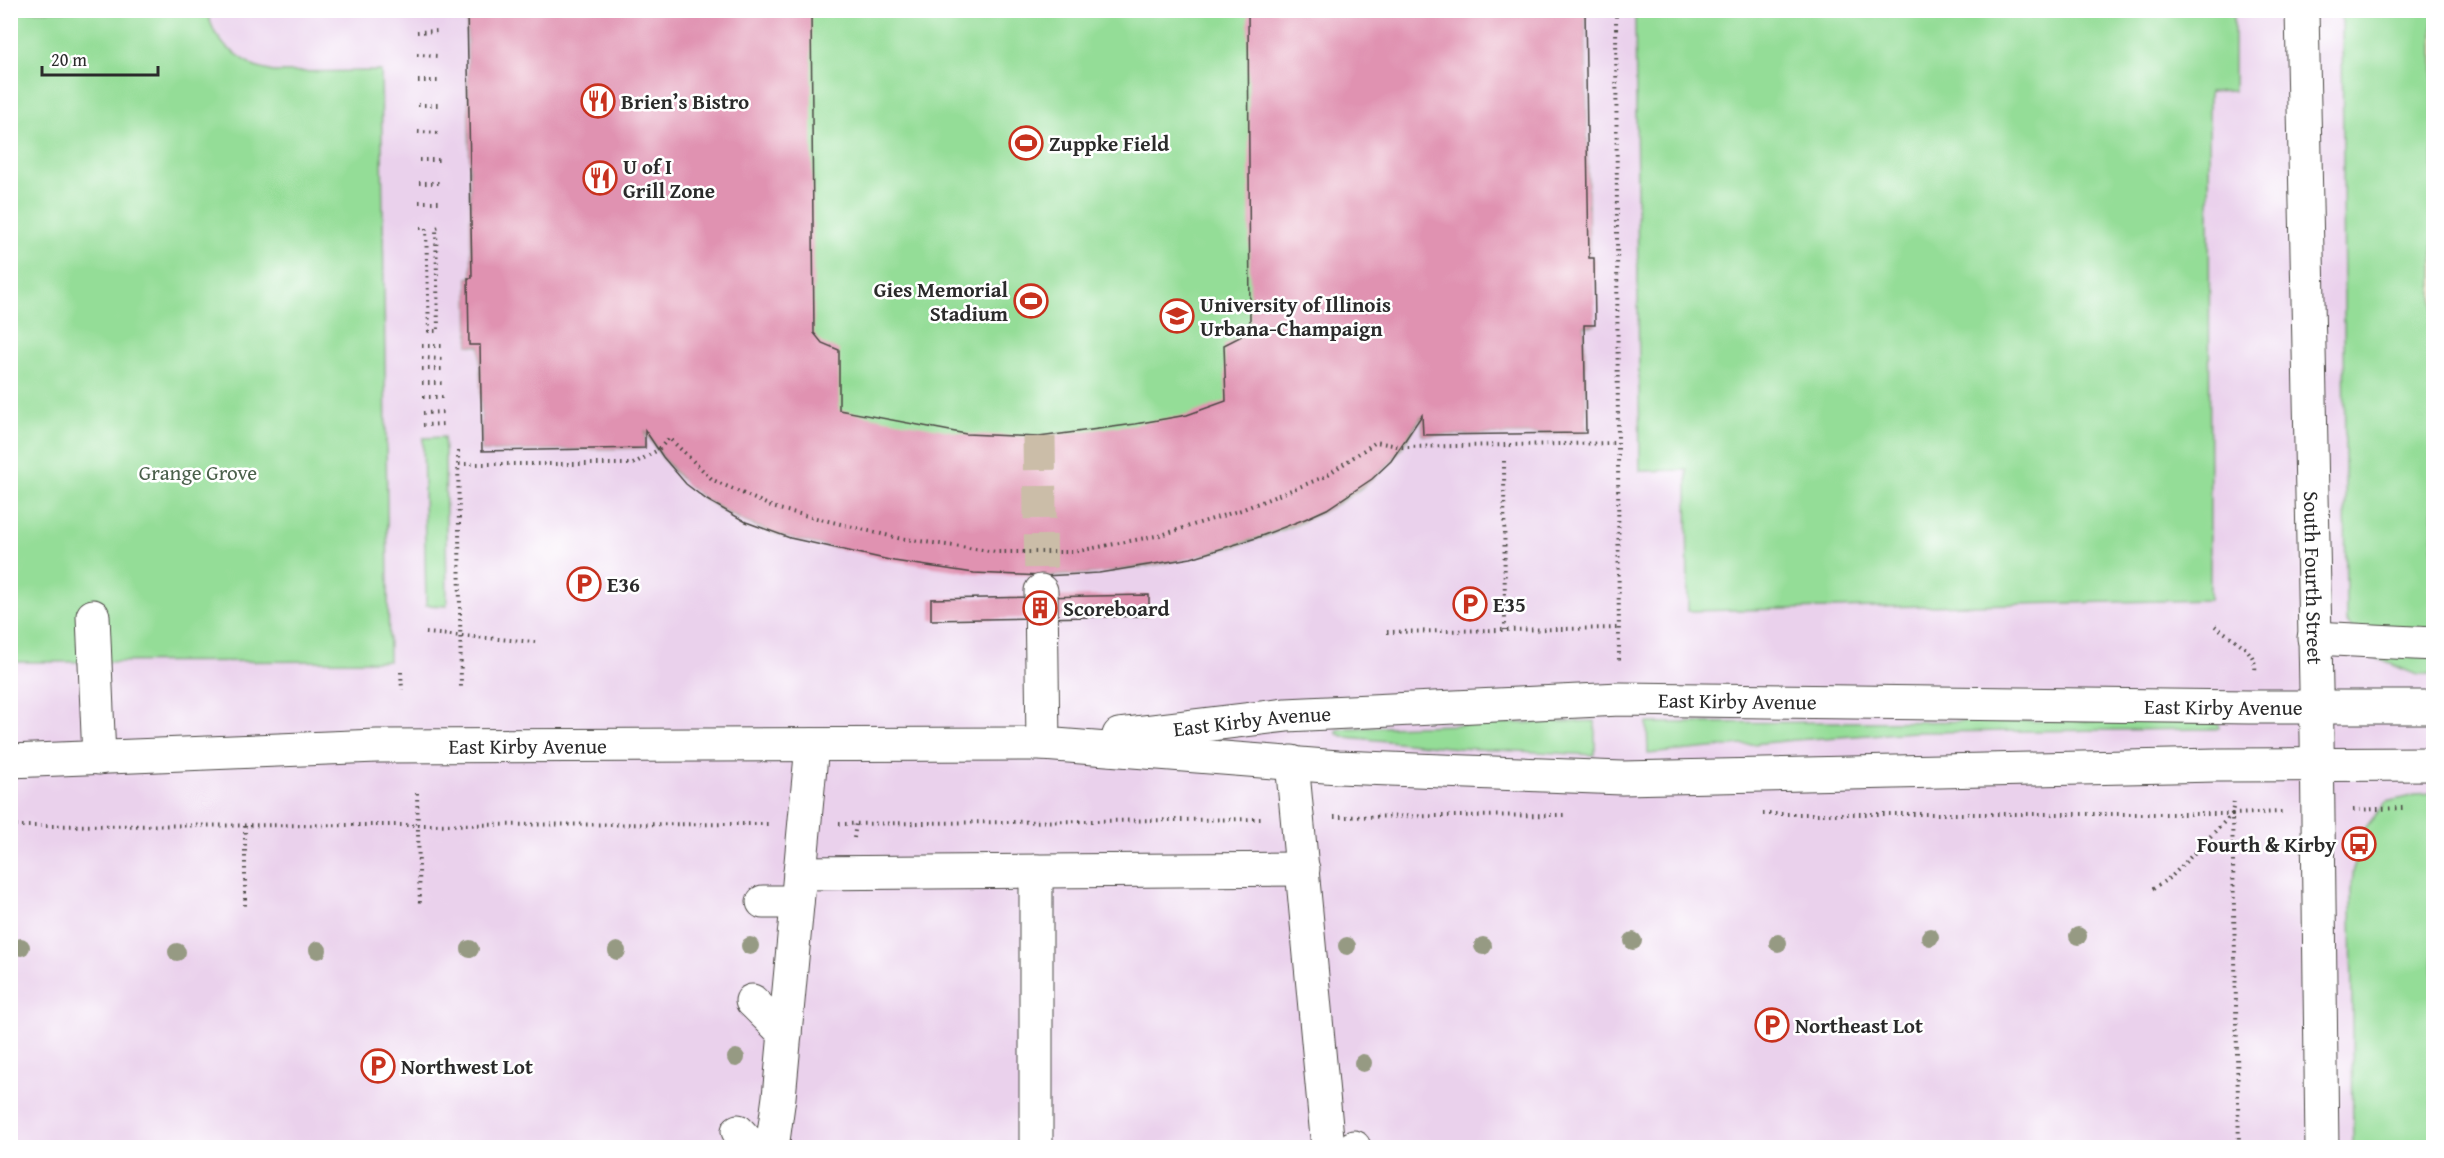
<svg xmlns="http://www.w3.org/2000/svg" width="2444" height="1158" viewBox="0 0 2444 1158" font-family="'Gentium Book Plus',serif">
  <style>
    .built { fill: #ead1ec }
    .green { fill: #94dd97; stroke: #608461; stroke-width: 1.5 }
    .building { fill: #e092b1 }
    .lines { fill: none; stroke-linecap: round; stroke-linejoin: round }
    .minor-tunnel { stroke: #cbbda8; stroke-width: 33; stroke-dasharray: 33 16; stroke-linecap: butt }
    .minor-casing { stroke: #494642; stroke-width: 35 }
    .major-casing { stroke: #494642; stroke-width: 35 }
    .path { stroke: #494642; stroke-width: 4; stroke-dasharray: 1.5 4.5; stroke-linecap: butt }
    .minor { stroke: #fff; stroke-width: 33 }
    .major { stroke: #fff; stroke-width: 33 }
    .tree { fill: #969a83 }
    .labels { text-anchor: middle; dominant-baseline: central; stroke-width: 5; stroke-linejoin: round; paint-order: stroke }
    .poi-label { font-size: 21px; font-weight: bold; fill: #2b2b2b; stroke: #fff; text-anchor: start }
    .park-label { font-size: 21px; fill: #4a604b; stroke: #fff }
    .street-label { font-size: 21px; fill: #2b2b2b; stroke: #fff }
  </style>
  <rect width="100%" height="100%" fill="#fff"/>
  <filter id="ink" filterUnits="userSpaceOnUse"><feTurbulence type="fractalNoise" baseFrequency=".0167" numOctaves="2"/><feDisplacementMap in="SourceGraphic" scale="12" xChannelSelector="R" yChannelSelector="G"/><feConvolveMatrix kernelMatrix="1 2 1 2 8 2 1 2 1" color-interpolation-filters="sRGB"/></filter>
  <filter id="wash" filterUnits="userSpaceOnUse"><feTurbulence type="fractalNoise" baseFrequency=".008" numOctaves="4" result="noise"/><feDisplacementMap in="SourceGraphic" scale="24" xChannelSelector="R" yChannelSelector="G"/><feGaussianBlur stdDeviation="1.35" result="paint"/><feColorMatrix in="noise" values="0 0 0 0 0 0 0 0 0 0 0 0 0 0 0 0 0 1.4 0 .05"/><feComposite in="paint" operator="in"/></filter>
  <g filter="url(#wash)">
    <rect width="100%" height="100%" fill="#f3e2c7"/>
    <path class="built" d="M10,11h2332l4,610 71,54h16v472h-2422z"/>
    <g class="green">
      <path d="M10,11h196l9,22 10,13 30,21 18,5 108,-1 8,590 -378,1z"/>
      <path d="M467,11h1118l4,247 6,67 -11,1 2,107 -163,2 -1,-19c-10,16 -19,32 -31,45 -71,79 -243,113 -345,115 -13,0 -27,-3 -41,-5 -27,-4 -54,-7 -80,-11 -82,-11 -174,-17 -238,-76 -17,-14 -30,-34 -42,-53v17l-163,3 -2,-105 -11,-1 -1,-67 4,-1z"/>
      <path d="M1635,11h599v80l-25,1 1,508 -522,11 -1,-141 -47,1z"/>
      <path d="M2342,11h91v664h-16l-46,-19 -25,-35z"/>
      <path d="M444,437l1,14 2,155 -21,-1 -3,-167z"/>
      <path d="M2214,720l4,2 1,6 -4,1 -301,3 -120,8 -146,14 -1,-31z"/>
      <path d="M1595,721v34l-137,-7 -112,-11 -9,-3v-4l11,-2z"/>
      <path d="M2433,794v353h-80l-2,-256 7,-54 28,-35 29,-7z"/>
    </g>
    <g id="blocks">
      <g class="building">
        <path d="M467,10h344l3,323 8,10 17,7v60l127,24 73,3 96,-13 52,-9 39,-14 -2,-56 16,-8 10,-13 -2,-314h337l4,248h5l1,67h-11l2,108 -163,2 -1,-20 -31,46 -19,18 -45,30 -22,10 -49,19 -65,20 -92,15 -56,3 -69,-3 -80,-12 -104,-23 -44,-16 -39,-22 -21,-16 -23,-27 -18,-27v18l-163,3 -2,-106h-11l-1,-67h4z"/>
        <path d="M1149,595v21l-218,4v-21z"/>
      </g>
    </g>
  </g>
  <g filter="url(#ink)">
    <use href="#blocks" fill-opacity="0" stroke="#494642" stroke-width="1.5"/>
    <g class="lines">
      <path class="minor-tunnel" d="M1039,437l2,154"/>
      <defs>
        <g id="minor">
          <path id="s1" d="M2302,10l15,726 5,412"/>
          <path d="M1041,591l2,153"/>
          <path d="M93,616l6,142"/>
          <path d="M2314,638l120,6"/>
          <path d="M1292,762l36,386"/>
          <path d="M1036,871v277"/>
          <path d="M800,873l503,-4"/>
          <path d="M763,902h34"/>
          <path d="M752,1001l33,33"/>
          <path d="M738,1131l16,17"/>
          <path d="M772,1148l7,-51 33,-352"/>
          <path d="M1354,1148v-1"/>
        </g>
        <g id="major">
          <path id="s2" d="M1119,735l167,-20 334,-16 629,8h185"/>
          <path id="s3" d="M10,761l367,-15 666,-2 295,23 284,11 594,-13 218,-1"/>
        </g>
      </defs>
      <use href="#minor" class="minor-casing"/>
      <use href="#major" class="major-casing"/>
      <g class="path">
        <path d="M1616,10l3,654"/>
        <path d="M417,32l21,-1"/>
        <path d="M417,55l21,1"/>
        <path d="M418,81h21"/>
        <path d="M418,105h21"/>
        <path d="M418,132l22,1"/>
        <path d="M419,160h21"/>
        <path d="M419,183h21"/>
        <path d="M419,202h22"/>
        <path d="M420,228h6l3,103h9l-2,-103 5,-1"/>
        <path d="M422,346h21"/>
        <path d="M422,358l21,1"/>
        <path d="M422,369h21"/>
        <path d="M422,383h22"/>
        <path d="M423,397h21"/>
        <path d="M423,413l21,-1"/>
        <path d="M423,425l21,-1"/>
        <path d="M458,451l3,238"/>
        <path d="M1504,461l1,169"/>
        <path d="M459,464h174l25,-14 11,-12 44,42 62,28 123,30 98,14h77l88,-17 80,-25 83,-33 52,-35 27,5 214,-4"/>
        <path d="M2215,626c16,12 43,24 40,46"/>
        <path d="M1387,632l231,-4"/>
        <path d="M426,633l109,9"/>
        <path d="M401,672l1,18"/>
        <path d="M417,793l3,113"/>
        <path d="M2353,810l50,-2"/>
        <path d="M1763,814h469l7,334"/>
        <path d="M2232,814l50,-2"/>
        <path d="M1334,817l230,-2"/>
        <path d="M839,824l422,-5"/>
        <path d="M10,826l759,-2"/>
        <path d="M12,826l1,85"/>
        <path d="M245,826v82"/>
        <path d="M854,838l2,-15"/>
        <path d="M2153,889l19,-13 60,-62 2,-13"/>
      </g>
      <use href="#minor" class="minor"/>
      <use href="#major" class="major"/>
    </g>
    <g class="tree">
      <circle cx="2078" cy="936" r="9"/>
      <circle cx="1930" cy="937" r="9"/>
      <circle cx="1633" cy="941" r="9"/>
      <circle cx="1778" cy="943" r="9"/>
      <circle cx="750" cy="946" r="9"/>
      <circle cx="1347" cy="946" r="9"/>
      <circle cx="1483" cy="946" r="9"/>
      <circle cx="21" cy="947" r="9"/>
      <circle cx="470" cy="949" r="9"/>
      <circle cx="318" cy="950" r="9"/>
      <circle cx="617" cy="951" r="9"/>
      <circle cx="177" cy="952" r="9"/>
      <circle cx="736" cy="1058" r="9"/>
      <circle cx="1363" cy="1063" r="9"/>
    </g>
  </g>
  <defs>
    <symbol id="restaurant-ring" viewBox="-11 -11 22 22"><circle r="9.5" fill="#fff" stroke="#c8321e" stroke-width="1.5"/><path d="M-5-6h1v4h1v-4h1v4h1v-4h1v5L-1.5 .5V6h-2V.5L-5-1ZM5-6V6H3V1.5H1.5Q1.5-4 5-6Z" fill="#c8321e"/></symbol>
    <symbol id="stadium-ring" viewBox="-11 -11 22 22"><circle r="9.5" fill="#fff" stroke="#c8321e" stroke-width="1.5"/><path d="M0-5a6.5 5 0 1 0 0 10a6.5 5 0 1 0 0-10ZM-3.5-1.8h7v3.6h-7Z" fill="#c8321e"/></symbol>
    <symbol id="university-ring" viewBox="-11 -11 22 22"><circle r="9.5" fill="#fff" stroke="#c8321e" stroke-width="1.5"/><path d="M0-5L7-2L0 1L-7-2ZM-4 1L0 2.5L4 1V4Q0 6-4 4Z" fill="#c8321e"/></symbol>
    <symbol id="parking-ring" viewBox="-11 -11 22 22"><circle r="9.5" fill="#fff" stroke="#c8321e" stroke-width="1.5"/><path d="M-3.5-5.5H1a3.5 3.5 0 0 1 0 7H-1V5.5H-3.5ZM-1-3.4V-.6H.8a1.4 1.4 0 0 0 0-2.8Z" fill="#c8321e"/></symbol>
    <symbol id="building-ring" viewBox="-11 -11 22 22"><circle r="9.5" fill="#fff" stroke="#c8321e" stroke-width="1.5"/><path d="M-4-6H4V6H1V3H-1V6H-4ZM-2.5-4.3h1.7v1.8h-1.7ZM.8-4.3h1.7v1.8H.8ZM-2.5-1h1.7V.8h-1.7ZM.8-1h1.7V.8H.8Z" fill="#c8321e"/></symbol>
    <symbol id="bus-ring" viewBox="-11 -11 22 22"><circle r="9.5" fill="#fff" stroke="#c8321e" stroke-width="1.5"/><path d="M-5-6H5V4H4V6H2V4H-2V6H-4V4H-5ZM-3.5-4V0h7V-4ZM-3.5 1.2v1.5H-2V1.2ZM2 1.2v1.5H3.5V1.2Z" fill="#c8321e"/></symbol>
  </defs>
  <g fill-rule="evenodd">
    <use href="#restaurant-ring" x="579" y="82" width="38" height="38"/>
    <use href="#stadium-ring" x="1007" y="124" width="38" height="38"/>
    <use href="#restaurant-ring" x="581" y="159" width="38" height="38"/>
    <use href="#stadium-ring" x="1012" y="282" width="38" height="38"/>
    <use href="#university-ring" x="1158" y="297" width="38" height="38"/>
    <use href="#parking-ring" x="565" y="565" width="38" height="38"/>
    <use href="#parking-ring" x="1451" y="585" width="38" height="38"/>
    <use href="#building-ring" x="1021" y="589" width="38" height="38"/>
    <use href="#bus-ring" x="2340" y="825" width="38" height="38"/>
    <use href="#parking-ring" x="1753" y="1006" width="38" height="38"/>
    <use href="#parking-ring" x="359" y="1047" width="38" height="38"/>
  </g>
  <g class="labels">
    <g class="poi-label">
      <text x="621" y="101">Brien’s Bistro</text>
      <text x="1049" y="143">Zuppke Field</text>
      <text x="623" y="166">U of I<tspan x="623" dy="24">Grill Zone</tspan></text>
      <text x="1008" y="289" text-anchor="end">Gies Memorial<tspan x="1008" dy="24">Stadium</tspan></text>
      <text x="1200" y="304">University of Illinois<tspan x="1200" dy="24">Urbana-Champaign</tspan></text>
      <text x="607" y="584">E36</text>
      <text x="1493" y="604">E35</text>
      <text x="1063" y="608">Scoreboard</text>
      <text x="2336" y="844" text-anchor="end">Fourth &amp; Kirby</text>
      <text x="1795" y="1025">Northeast Lot</text>
      <text x="401" y="1066">Northwest Lot</text>
    </g>
    <g class="park-label">
      <text x="198" y="472">Grange Grove</text>
    </g>
    <g class="street-label">
      <text stroke="none"><textPath href="#s1" startOffset="568">South Fourth Street</textPath></text>
      <text stroke="none"><textPath href="#s2" startOffset="620">East Kirby Avenue</textPath></text>
      <text stroke="none"><textPath href="#s2" startOffset="1106">East Kirby Avenue</textPath></text>
      <text stroke="none"><textPath href="#s2" startOffset="134">East Kirby Avenue</textPath></text>
      <text stroke="none"><textPath href="#s3" startOffset="518">East Kirby Avenue</textPath></text>
    </g>
  </g>
  <rect width="2444" height="1158" fill="none" stroke="#fff" stroke-width="36"/>
  <path d="M42 66v9h116v-9" fill="none" stroke="#2b2b2b" stroke-width="3"/>
  <text x="51" y="66" font-size="18" fill="#2b2b2b" stroke="#ffffff" stroke-width="4.5" paint-order="stroke">20 m</text>
</svg>
